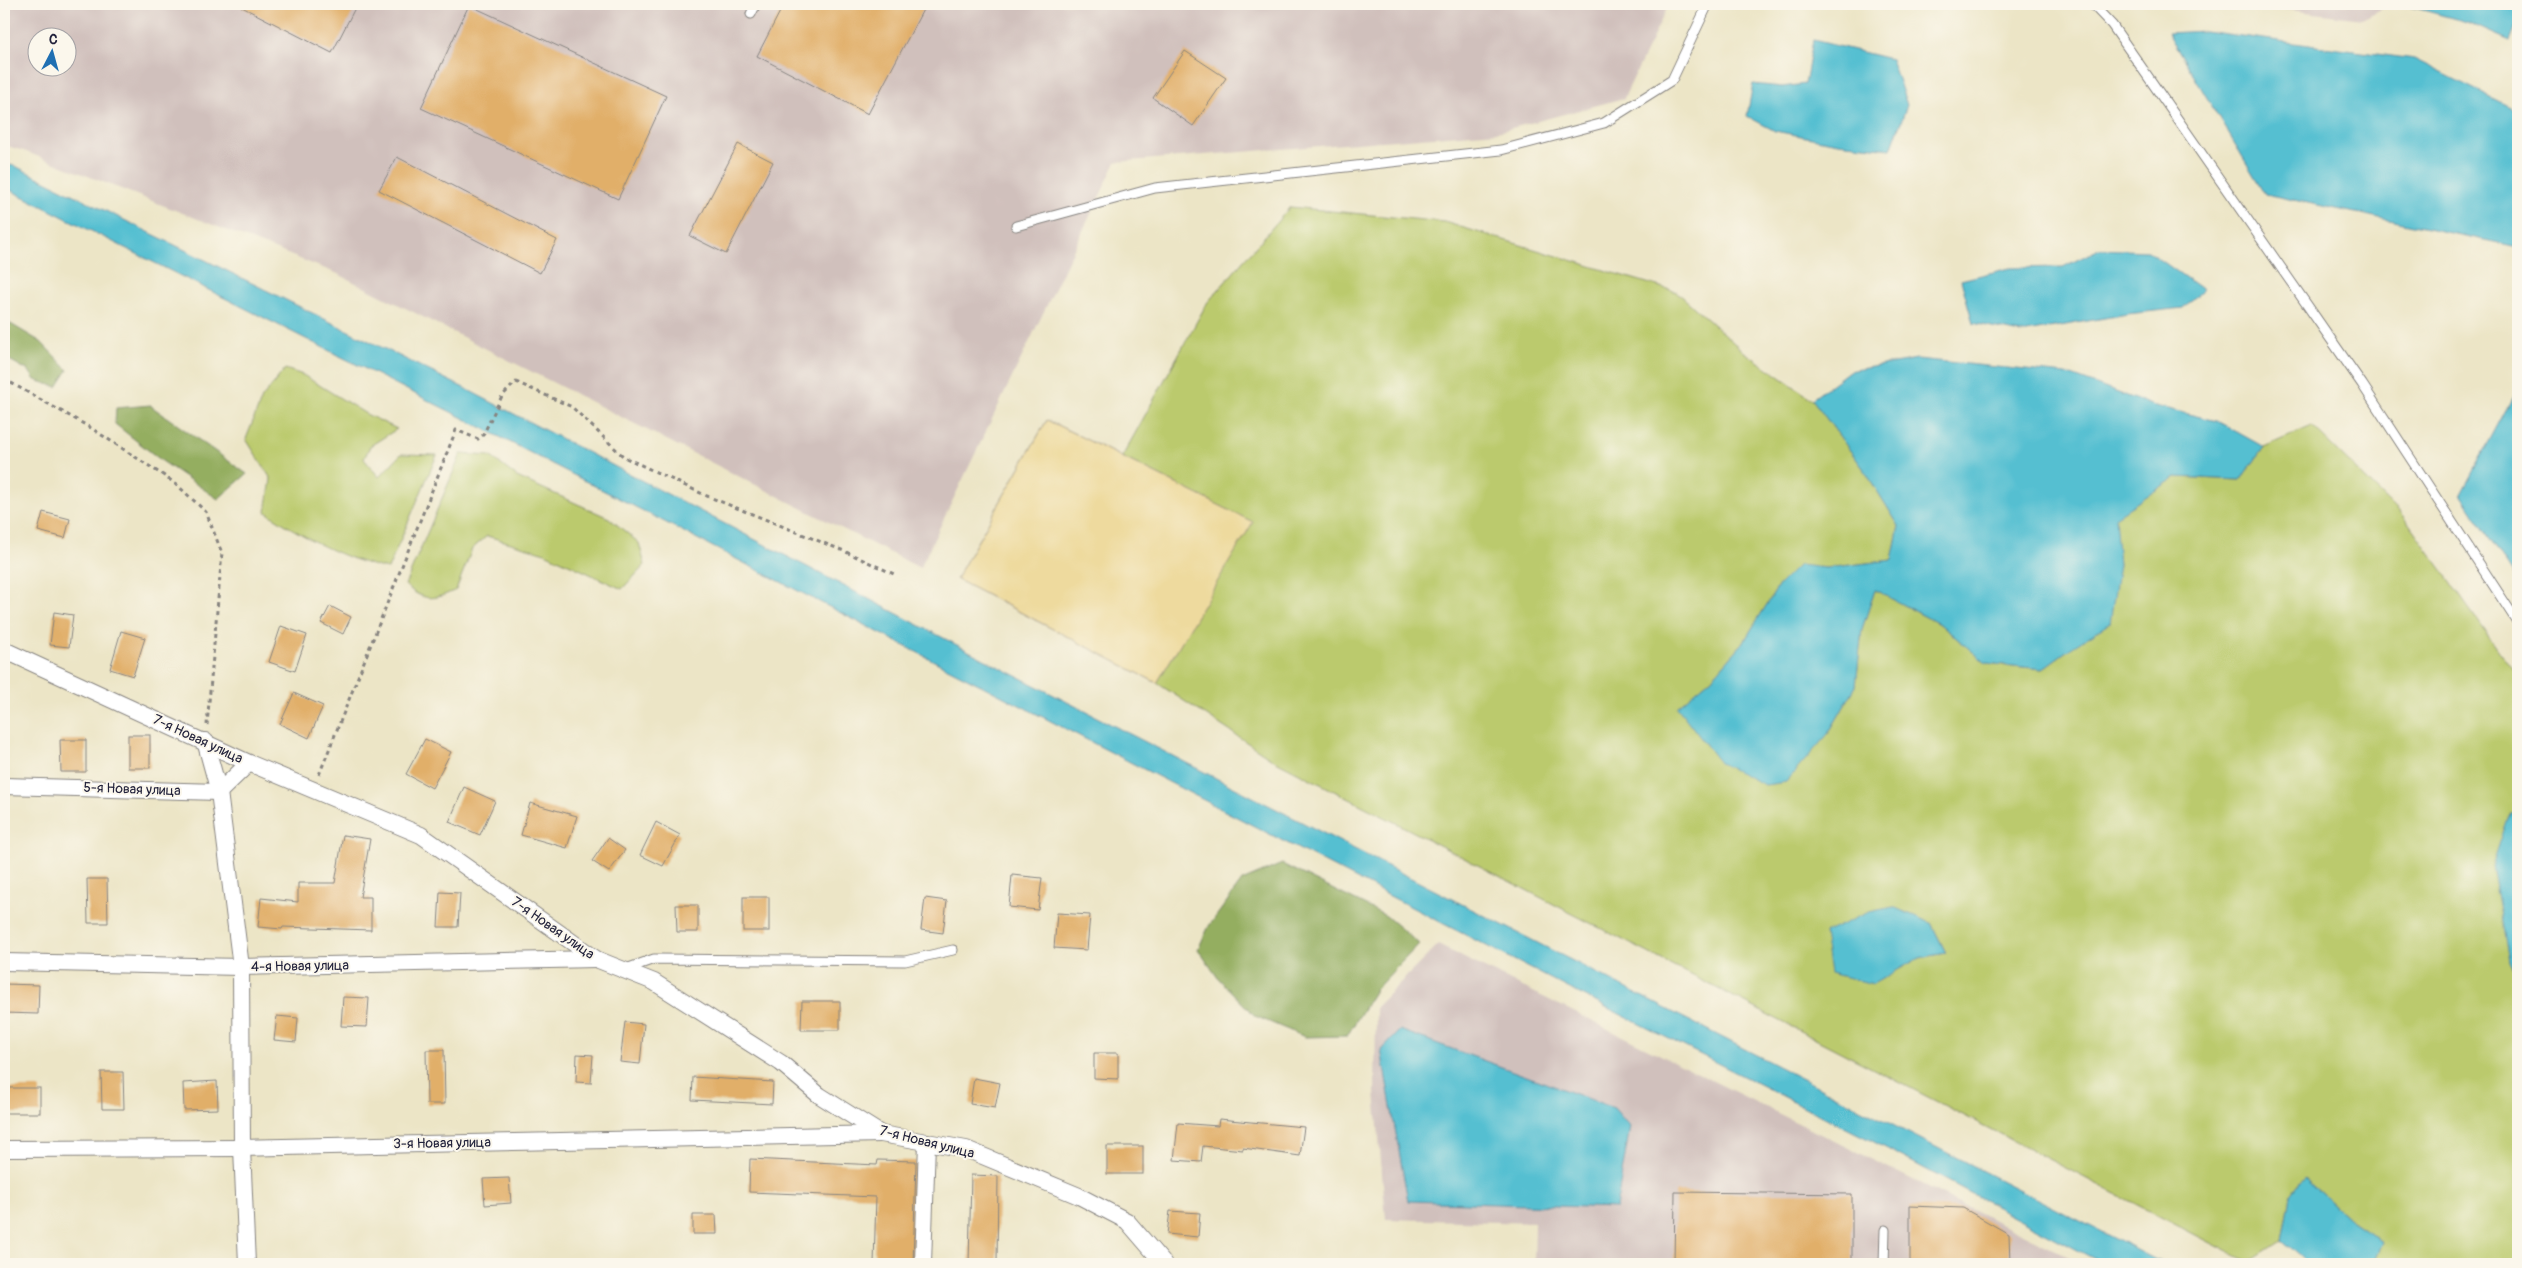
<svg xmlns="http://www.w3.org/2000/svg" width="2522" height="1268" viewBox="0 0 2522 1268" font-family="Pangolin,sans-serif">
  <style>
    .industrial { fill: #d0c0bc; fill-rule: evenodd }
    .green { fill: #bbca6d; stroke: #6e7654; fill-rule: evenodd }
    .forest { fill: #94ae60; stroke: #5b684e }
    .sand { fill: #eeda9e; stroke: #887e6c }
    .water { fill: #55bfd1; stroke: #3c7086 }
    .building { fill: #e1af69 }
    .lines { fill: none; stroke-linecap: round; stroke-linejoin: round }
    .service-casing { stroke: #878480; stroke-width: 11 }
    .minor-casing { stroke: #878480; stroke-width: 18 }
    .path { stroke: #878480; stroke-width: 3; stroke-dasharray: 4 4; stroke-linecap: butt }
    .service { stroke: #fff; stroke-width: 9 }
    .minor { stroke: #fff; stroke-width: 16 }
    .labels { text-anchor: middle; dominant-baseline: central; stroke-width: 4; stroke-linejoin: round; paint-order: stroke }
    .street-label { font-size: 14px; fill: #22223b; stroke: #fbf7ec }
  </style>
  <rect width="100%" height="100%" fill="#fbf7ec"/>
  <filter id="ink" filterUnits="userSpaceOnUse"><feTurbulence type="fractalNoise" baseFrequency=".02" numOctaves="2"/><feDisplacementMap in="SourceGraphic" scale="10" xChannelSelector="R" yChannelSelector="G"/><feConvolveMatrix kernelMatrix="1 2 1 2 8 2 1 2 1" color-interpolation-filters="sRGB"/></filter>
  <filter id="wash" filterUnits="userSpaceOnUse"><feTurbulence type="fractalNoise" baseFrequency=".0096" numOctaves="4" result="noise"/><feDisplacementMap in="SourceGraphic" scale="20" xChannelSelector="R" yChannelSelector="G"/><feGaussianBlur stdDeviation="1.12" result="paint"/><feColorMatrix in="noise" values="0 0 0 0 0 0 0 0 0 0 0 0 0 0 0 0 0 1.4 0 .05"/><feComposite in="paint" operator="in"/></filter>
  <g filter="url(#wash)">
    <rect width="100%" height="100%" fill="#ece5c6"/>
    <g class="industrial">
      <path d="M4,4h1665l-45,94 -127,34 -381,30 -196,406 -582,-294 -314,-123 -20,-6zM38,38h30v30h-30z"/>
      <path d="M2242,4h149l-29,15z"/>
      <path d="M1438,945l645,319h-549l1,-41 -149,-4 -11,-127 1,-85z"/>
    </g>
    <g class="green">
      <path d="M1290,207l154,15 233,70 66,59 69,48 51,69 36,58 -7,34 -66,8 -27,-2 -20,19 -36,58 -31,35 -35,29 151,27 28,-48 6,-57 13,-39 66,35 45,38 56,6 26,-19 51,-85 -5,-48 62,-40 65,3 23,-33 48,-21 93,92 113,160v133l-8,2 -1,148 9,13v290h-145l10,-22 -34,-23 -45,-41 -14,18 -8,44 -34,22 -976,-503 -115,-76 95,-161 -130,-65 85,-154zM1931,923l15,30 -27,5z"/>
      <path d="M285,369l18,6 63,39 31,15 -27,17 -6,13 15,18 22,-23 36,1 -49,114c-44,-9 -85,-32 -122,-57l5,-33 -25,-40 16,-41z"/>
      <path d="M461,454l29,2 27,21 92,41 30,25 6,22 -23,24 -77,-36 -58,-17 -15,13 -16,41c-22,10 -32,12 -51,-5z"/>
    </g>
    <g class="forest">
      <path d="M4,320l37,22 27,28 -11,17 -22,-7 -6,-9 -25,-14z"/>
      <path d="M151,405v1l96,68 -29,25 -56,-38 -47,-37 1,-16z"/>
      <path d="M1282,864l104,52 33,28 -44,46 -28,46 -42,1 -50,-21 -37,-38 -20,-29 11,-23 33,-45z"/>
    </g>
    <path class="sand" d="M1047,420l206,102 -96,161 -201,-104z"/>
    <g class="water">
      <path d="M2401,4h113l4,3v14l-8,20 -43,-19z"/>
      <path d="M2204,31l210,28 104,52v136l-253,-53 -97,-161z"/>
      <path d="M1813,40l78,19 16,46 -16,44 -53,-6 -63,-12 -28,-15 6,-32 29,3 23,-3z"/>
      <path d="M4,164l11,2 453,224 537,280 1159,594h-60l-224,-119 -308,-155 -1113,-574 -455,-229z"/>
      <path d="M2099,249l49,2 55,39 -20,18 -56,6 -106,19 -48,-10 -12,-43 49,-12 53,-1z"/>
      <path d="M1917,359l149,15 85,31 66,16 47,26 -23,33 -65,-3 -61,40 4,48 -9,58 -42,27 -26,19 -56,-6 -45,-38 -66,-35 -13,39 -6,57 -28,48 -42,48 -21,3 -45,-22 -43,-56 35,-29 31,-35 36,-58 20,-20 27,3 66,-8 7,-34 -36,-58 -51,-69 37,-28z"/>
      <path d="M2518,387v195l-57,-88z"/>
      <path d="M2518,811v163l-9,-13 -17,-95 18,-54z"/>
      <path d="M1893,907l38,16 15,30 -27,5 -46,26 -43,-11 -6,-40 45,-21z"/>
      <path d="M1400,1030l214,78 16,19 -14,81 -208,-7 -27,-151z"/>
      <path d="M2304,1178l45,41 34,23 -10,22h-68l2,-2 -25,-22 8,-44z"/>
    </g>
    <g id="blocks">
      <g class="building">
        <path d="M236,4h121l-25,49z"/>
        <path d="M784,4h142l-58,110 -111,-58z"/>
        <path d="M469,5l197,91 -48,103 -197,-91z"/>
        <path d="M1185,51l41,27 -33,48 -40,-28z"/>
        <path d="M738,144l35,18 -47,92 -36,-18z"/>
        <path d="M397,157l160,83 -17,33 -161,-83z"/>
        <path d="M43,512l27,7 -5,19 -27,-7z"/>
        <path d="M330,606l21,11 -8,17 -22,-11z"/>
        <path d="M54,612l19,3 -4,32 -19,-2z"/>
        <path d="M281,626l26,9 -12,36 -26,-9z"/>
        <path d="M121,631l24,7 -12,38 -23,-7z"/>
        <path d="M294,693l29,13 -14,32 -29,-14z"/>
        <rect x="128" y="735" width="22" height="33"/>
        <path d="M425,739l26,13 -19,36 -26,-14z"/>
        <path d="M60,740h26v32h-25z"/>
        <path d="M464,787l31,14 -15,34 -31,-13z"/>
        <path d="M530,803l47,13 -10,32 -46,-13z"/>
        <path d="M656,822l24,13 -17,31 -23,-11z"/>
        <path d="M343,835l27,4 -10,58h11v33l-88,-3 -1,2 -24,-2 3,-29 37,4v-19h37z"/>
        <path d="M608,838l17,12 -16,22 -17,-11z"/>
        <path d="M1012,875l30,3 -4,32 -29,-3z"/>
        <path d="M87,879h20l1,44h-20z"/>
        <path d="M440,892l20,1 -2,34h-20z"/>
        <rect x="743" y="897" width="26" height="34"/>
        <path d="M925,898l22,3 -4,32 -22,-3z"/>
        <path d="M676,905h22v27h-21z"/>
        <path d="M1057,913l33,2 -3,35 -33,-2z"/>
        <path d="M4,984l35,1 -1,29 -34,-1z"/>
        <path d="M343,997l26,1 -2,29 -26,-1z"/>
        <path d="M802,1001h38v29h-39z"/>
        <path d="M277,1016l21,2 -2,24 -22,-2z"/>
        <path d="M625,1022l19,2 -4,40 -20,-2z"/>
        <path d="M426,1050h18l1,54h-18z"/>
        <path d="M1094,1053h24v26l-24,-1z"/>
        <path d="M577,1054l16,1 -2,28 -15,-1z"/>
        <path d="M101,1072h22l1,37h-22z"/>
        <path d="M693,1077l80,5 -1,22 -80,-4z"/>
        <path d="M974,1078l26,5 -5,25 -25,-4z"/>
        <path d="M217,1081l1,28 -34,1 -1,-27z"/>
        <rect x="4" y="1088" width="36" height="25"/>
        <path d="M1219,1119l85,8 -4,29 -57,-8v2l-40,-4 -2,16 -27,-2 4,-37 40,3z"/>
        <rect x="1107" y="1146" width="36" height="28"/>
        <path d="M750,1159l127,6 1,-5 38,1 -3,103h-39l2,-67 -127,-5z"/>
        <path d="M971,1175l27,1 -1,88h-28z"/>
        <path d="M509,1178l2,25 -26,2 -2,-26z"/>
        <path d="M1675,1192l177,2v70h-178z"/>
        <path d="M1910,1206l53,2 46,26 1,30h-100z"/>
        <path d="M1170,1211l30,2 -2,24 -31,-3z"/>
        <path d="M693,1215h23l1,19h-24z"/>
      </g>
    </g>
  </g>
  <g filter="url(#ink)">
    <use href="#blocks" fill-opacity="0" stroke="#878480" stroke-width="1"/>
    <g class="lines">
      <defs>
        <g id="service">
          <path d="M2092,4l20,21 250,359 156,239"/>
          <path d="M751,14l5,-10"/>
          <path d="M1016,226l139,-38 346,-38 103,-27 68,-43 36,-76"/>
          <path d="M626,969l28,-10 251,2 48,-11"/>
          <path d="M1884,1264l1,-34"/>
        </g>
        <g id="minor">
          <path d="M4,650l245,113 172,72 175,124 58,23 127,81 38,32 62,39 85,15 113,47 48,25 37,43"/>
          <path d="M205,741l14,51 22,175 1,181 5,116"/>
          <path d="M4,786l215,6 30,-29"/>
          <path d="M4,962l237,5 355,-8"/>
          <path d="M4,1149l238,-1 639,-14"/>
          <path d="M923,1264l4,-122"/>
        </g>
      </defs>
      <use href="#service" class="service-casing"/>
      <use href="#minor" class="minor-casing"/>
      <g class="path">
        <path d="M4,379l87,49 84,55 31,29 16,41 -15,172"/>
        <path d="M319,775l137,-345 22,9 5,-4 19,-39 14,-14 56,25 52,50 83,39 137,55 52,24"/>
      </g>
      <use href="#service" class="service"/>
      <use href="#minor" class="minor"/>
    </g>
  </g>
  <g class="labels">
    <g class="street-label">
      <text transform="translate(198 739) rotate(25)">7-я Новая улица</text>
      <text transform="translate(132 789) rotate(2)">5-я Новая улица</text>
      <text transform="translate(553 928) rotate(35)">7-я Новая улица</text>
      <text transform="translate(300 966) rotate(-1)">4-я Новая улица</text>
      <text transform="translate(927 1142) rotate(14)">7-я Новая улица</text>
      <text transform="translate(442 1143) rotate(-1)">3-я Новая улица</text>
    </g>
  </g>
  <rect width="2522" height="1268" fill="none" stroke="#fbf7ec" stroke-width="20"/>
  <g transform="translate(52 52) rotate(6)"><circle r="24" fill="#fbf7ec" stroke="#a4a2a5"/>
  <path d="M0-4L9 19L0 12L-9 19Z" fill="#1f6fb2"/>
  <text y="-8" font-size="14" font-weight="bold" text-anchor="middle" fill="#22223b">С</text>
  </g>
</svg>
